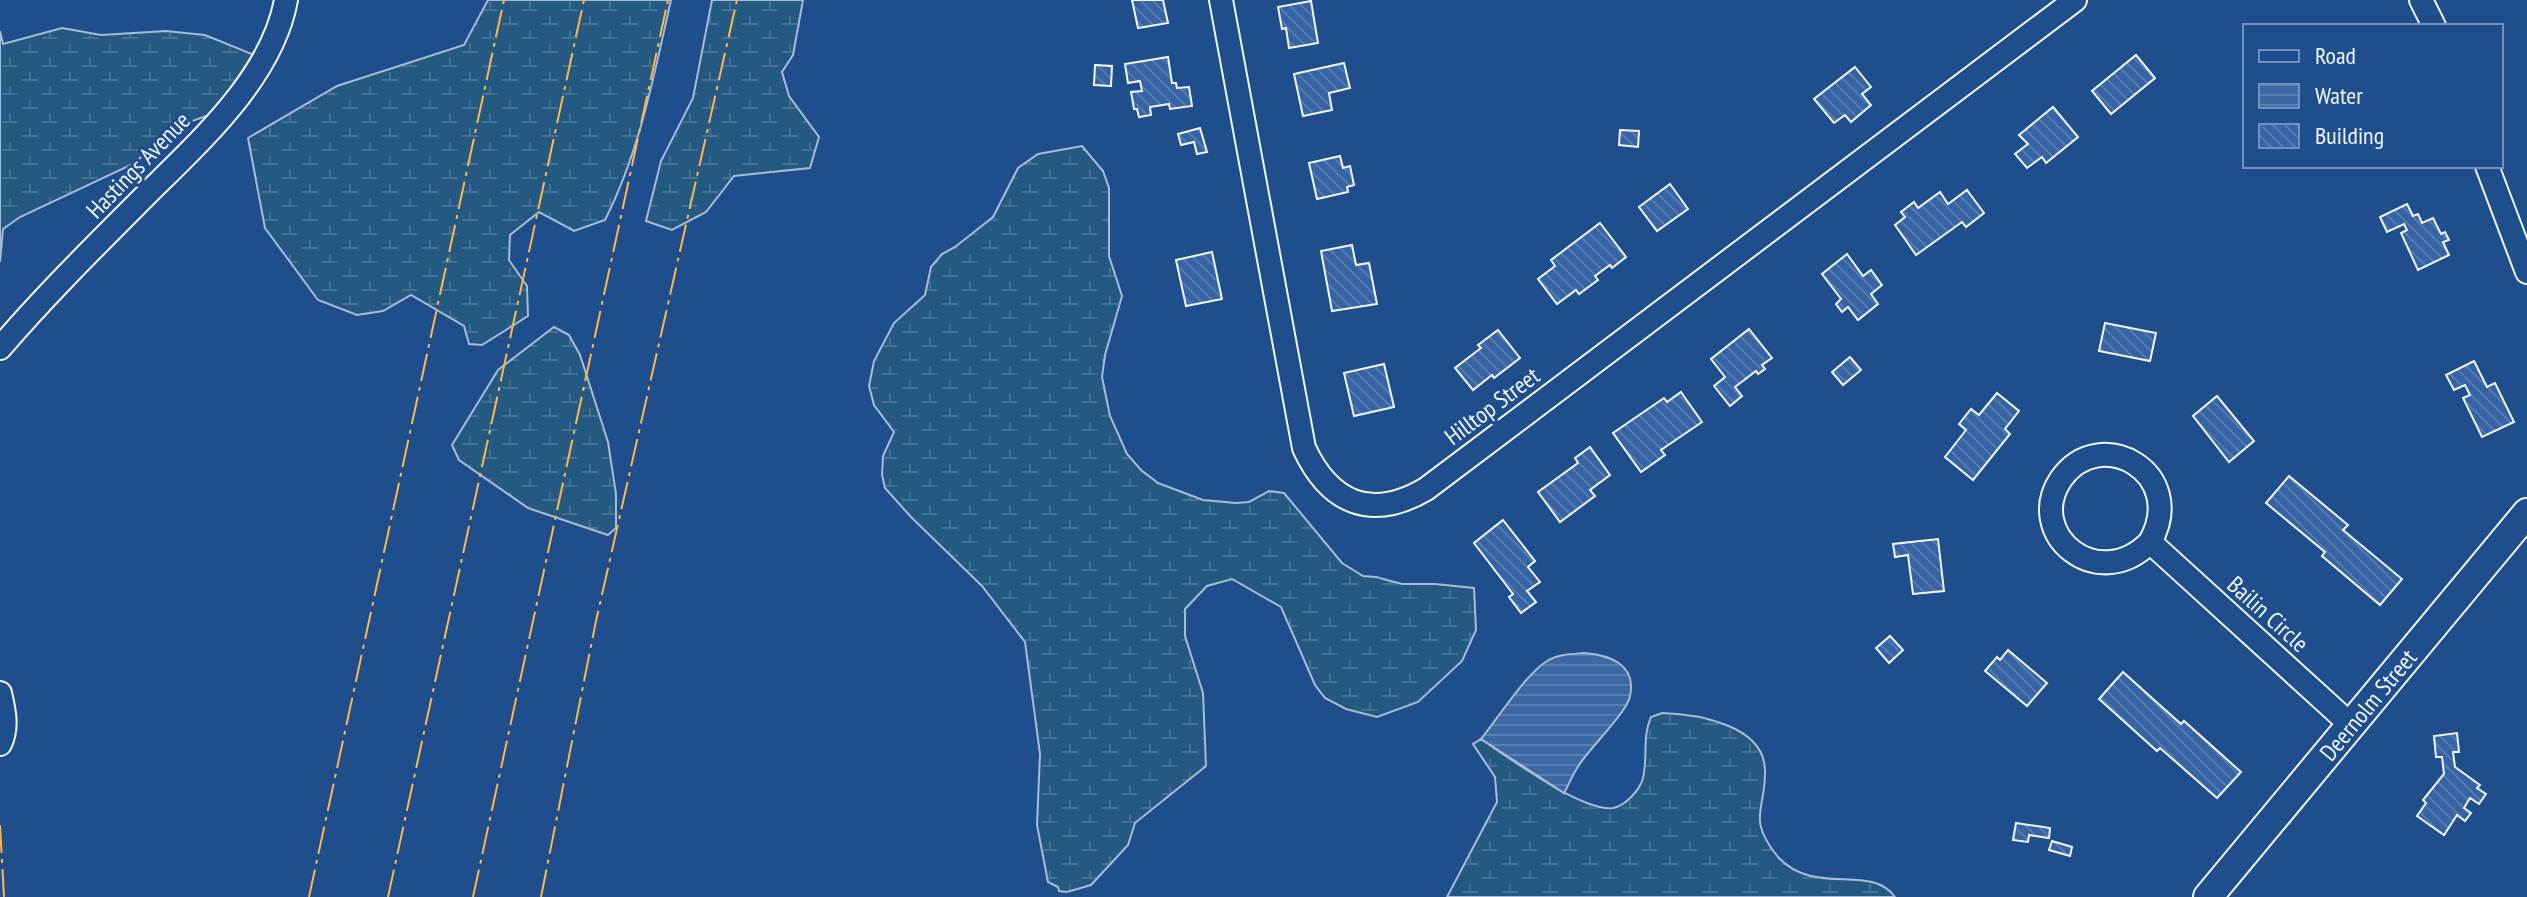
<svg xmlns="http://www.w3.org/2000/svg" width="2527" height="897" viewBox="0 0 2527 897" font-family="'PT Sans Narrow',sans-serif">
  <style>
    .wetland { fill: url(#wetland-marsh); stroke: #a8bbd7; stroke-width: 2 }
    .water { fill: url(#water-rules); stroke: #a8bbd7; stroke-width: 2 }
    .building { fill: url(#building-back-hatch); stroke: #f2f6ff; stroke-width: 2 }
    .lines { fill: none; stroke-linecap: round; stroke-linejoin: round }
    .minor-casing { stroke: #f2f6ff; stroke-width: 26 }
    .tertiary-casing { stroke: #f2f6ff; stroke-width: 32 }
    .minor { stroke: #1f4e8c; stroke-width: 22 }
    .tertiary { stroke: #1f4e8c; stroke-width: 28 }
    .power { stroke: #ffb74d; stroke-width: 2; stroke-dasharray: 28 6 4 6; stroke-linecap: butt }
    .labels { text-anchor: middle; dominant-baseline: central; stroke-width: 6; stroke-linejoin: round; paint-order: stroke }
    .street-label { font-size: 24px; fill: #f2f6ff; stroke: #1f4e8c }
  </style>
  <defs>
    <pattern id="wetland-marsh" width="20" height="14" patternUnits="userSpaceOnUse" patternTransform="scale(2)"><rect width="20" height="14" fill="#245a82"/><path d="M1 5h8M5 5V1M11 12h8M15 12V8" fill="none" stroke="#447295"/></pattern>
    <pattern id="water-rules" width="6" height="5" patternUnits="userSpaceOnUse" patternTransform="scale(2)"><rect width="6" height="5" fill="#3b69a3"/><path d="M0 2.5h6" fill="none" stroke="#587fb1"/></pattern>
    <pattern id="building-back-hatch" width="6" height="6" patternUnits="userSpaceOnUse" patternTransform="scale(2)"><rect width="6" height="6" fill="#3563a3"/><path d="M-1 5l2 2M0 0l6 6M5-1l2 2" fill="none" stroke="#537ab1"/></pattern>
  </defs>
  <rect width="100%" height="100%" fill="#1f4e8c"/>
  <g class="wetland">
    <path d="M488,0h183c-17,75 -31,151 -66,220l-31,11 -35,-19 -29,23 -1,25 18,26 1,30 -46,29 -13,-1 -5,-18 -53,-31 -28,16 -26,4 -39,-15 -53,-72 -17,-90 89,-52 127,-41z"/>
    <path d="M712,0h91l-10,55 -11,17 7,24 30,41 -9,31 -76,8 -28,36 -34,18 -26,-9 15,-60 32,-63z"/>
    <path d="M62,28l39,7 65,-4 39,4 54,22 -39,54 -50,18 -35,34 -115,54 -17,12 -3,33v-231l3,13z"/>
    <path d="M1082,146l21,25 6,17v68l13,40 -17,59 -3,22 8,39 17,38 14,16 17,13 45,17 33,3 13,-1 20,-11 15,2 58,70 21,13 13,1 26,7h33l39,4 2,42 -14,31 -44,41 -41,15 -31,-8 -21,-11 -10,-13 -34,-78 -49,-28 -25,7 -22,23v27l18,57 3,73 -71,57 -7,22 -37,40 -24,7 -8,-1 -1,-4 -10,-5 -11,-57 3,-71 -15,-112 -43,-56 -71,-69 -26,-29 -3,-13 1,-19 11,-24 -20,-27 -5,-19 5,-25 20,-38 31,-28 6,-28 11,-13 13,-7 38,-30 25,-49 20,-14z"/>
    <path d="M554,327l15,8 11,20 28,87 8,52v34l-8,7 -80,-27 -69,-48 -7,-15 46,-75z"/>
    <path d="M1662,713c35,1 102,12 103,57 1,41 -19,47 13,87 37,40 93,6 117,40h-448l50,-95 -2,-25 -22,-33 8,-5c27,18 101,73 132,69 12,-2 27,-18 30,-30 5,-21 -1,-41 8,-61z"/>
  </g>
  <path class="water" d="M1584,653c25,2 53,11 46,43 -2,15 -41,53 -51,69 -6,9 -10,19 -15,28l-83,-54c17,-21 44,-64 66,-78 11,-7 25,-7 37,-8z"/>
  <g class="building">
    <path d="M1132,0h31l5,23 -30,5z"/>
    <path d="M1311,1l7,42 -29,5 -3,-20 -4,1 -4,-22z"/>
    <path d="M2136,55l19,23 -44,36 -19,-23z"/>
    <path d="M1168,57l4,26h4l1,5 12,-1 3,19 -22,3 -1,-5 -19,3 1,8 -12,2 -2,-8h-3l-3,-17 11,-1 -2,-10 -12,2 -3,-19z"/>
    <path d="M1344,63l6,25 -21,5 3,17 -29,6 -9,-42z"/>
    <path d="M1095,65l17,1 -1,20 -17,-1z"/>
    <path d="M1855,67l16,20 -9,7 9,11 -20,17 -6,-7 -11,8 -20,-24z"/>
    <path d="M2053,107l25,30 -32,26 -4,-6 -15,11 -12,-14 13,-10 -9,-9z"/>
    <path d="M1200,128l7,24 -10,2 -3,-12 -13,3 -3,-11z"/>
    <path d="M1620,130l19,1 -1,16 -19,-2z"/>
    <path d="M1340,156l3,12 7,-2 4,19 -7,2 1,5 -31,7 -8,-36z"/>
    <path d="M1670,184l18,25 -31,22 -18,-24z"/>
    <path d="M1967,190l17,23 -18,14 -4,-5 -46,33 -21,-30 10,-8 -4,-5 13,-10 4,6 22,-16 8,12z"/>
    <path d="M2407,204l6,12 5,-2 4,9 11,-5 8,16 4,-2 4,8 -6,2 6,13 -31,15 -17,-37 6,-3 -3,-6 -17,8 -7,-15z"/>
    <path d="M1600,223l26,34 -14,11 -2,-3 -15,11 3,4 -19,14 -3,-4 -19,14 -19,-25 17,-13 -4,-6z"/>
    <path d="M1352,245l4,20 13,-2 8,41 -45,7 -11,-60z"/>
    <path d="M1212,252l10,47 -36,7 -10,-46z"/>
    <path d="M1847,254l16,22 8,-6 11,15 -11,9 7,10 -20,16 -10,-13 -6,5 -6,-8 5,-5 -19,-25z"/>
    <path d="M2105,323l51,10 -6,28 -51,-10z"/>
    <path d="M1749,329l23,29 -10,7 3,4 -7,5 -2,-3 -21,16 7,9 -12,10 -16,-20 11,-9 -14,-18z"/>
    <path d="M1498,330l22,28 -26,20 -2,-3 -19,15 -18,-22 26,-20 -3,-3z"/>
    <path d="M1850,357l11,13 -18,15 -11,-13z"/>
    <path d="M2474,361l13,26 8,-4 19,39 -32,15 -19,-39 7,-3 -5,-10 -11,5 -8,-15z"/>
    <path d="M1384,364l10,43 -40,9 -10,-43z"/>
    <path d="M1681,392l21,30 -41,28 4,5 -24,17 -28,-39 51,-35 3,4z"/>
    <path d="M1997,393l22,18 -14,18 5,5 -37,46 -28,-23 21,-27 -7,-6 12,-15 8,6z"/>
    <path d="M2217,396l37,45 -25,21 -36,-46z"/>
    <path d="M1590,447l20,28 -20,15 5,6 -35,26 -22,-30 40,-29 -3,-5z"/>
    <path d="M2289,476l59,49 -5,5 59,49 -22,26 -58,-49 3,-4 -59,-49z"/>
    <path d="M1503,520l32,41 -7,6 12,15 -13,9 9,11 -15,11 -12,-16 4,-3 -39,-51z"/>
    <path d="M1938,539l6,52 -31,3 -5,-39 -13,2 -2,-13z"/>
    <path d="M1890,636l13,14 -14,13 -13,-15z"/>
    <path d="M2008,650l39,33 -20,23 -42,-35 12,-14 3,3z"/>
    <path d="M2123,672l58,52 3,-3 57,51 -24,26 -57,-50 -3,3 -58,-52z"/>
    <path d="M2457,733l2,19h-6l2,15 25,18 -3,3 9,6 -7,10 -9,-6 -6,10 7,5 -6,8 -8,-6 -13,20 -27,-19 9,-13 -3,-3 21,-26 -2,-17h-6l-2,-21z"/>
    <path d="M2016,823l34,5 -1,10 -20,-3 -1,7 -15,-2z"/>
    <path d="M2052,841l20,6 -2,9 -21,-6z"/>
  </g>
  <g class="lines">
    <defs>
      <g id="minor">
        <path d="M1221,0l83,448c26,56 68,73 122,41l649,-489"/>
        <path d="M2421,0l13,26"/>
        <path d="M2487,166l40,106"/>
        <path d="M0,348c43,-50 89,-96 136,-143 56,-57 135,-123 150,-205"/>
        <path d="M2150,542c-52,53 -126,-8 -89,-63 39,-56 128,-6 89,63l201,183"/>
        <path d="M0,693c4,17 8,35 0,51"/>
      </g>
      <g id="tertiary">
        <path id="s1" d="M2208,897l319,-384"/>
      </g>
    </defs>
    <use href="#minor" class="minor-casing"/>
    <use href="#tertiary" class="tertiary-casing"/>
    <use href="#minor" class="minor"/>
    <use href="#tertiary" class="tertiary"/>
    <g class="power">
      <path d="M0,825l4,72"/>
      <path d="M309,897l195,-897"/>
      <path d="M388,897l196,-897"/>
      <path d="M473,897l195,-897"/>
      <path d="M541,897l55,-276 141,-621"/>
    </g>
  </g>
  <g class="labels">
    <g class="street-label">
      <text transform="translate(138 165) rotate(-46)">Hastings Avenue</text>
      <text transform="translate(1492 406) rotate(-37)">Hilltop Street</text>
      <text transform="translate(2268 614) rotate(42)">Bailin Circle</text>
      <text stroke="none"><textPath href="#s1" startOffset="250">Deernolm Street</textPath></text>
    </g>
  </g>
  <rect x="2243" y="24" width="260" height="144" fill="#1f4e8c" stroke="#7391ba" stroke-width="2"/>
  <rect x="2259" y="50" width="40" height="12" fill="#1f4e8c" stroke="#7391ba" stroke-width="2"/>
  <text x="2315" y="64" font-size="24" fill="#f2f6ff">Road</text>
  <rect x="2259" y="84" width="40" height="24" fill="url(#water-rules)" stroke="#7391ba" stroke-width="2"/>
  <text x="2315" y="104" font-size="24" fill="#f2f6ff">Water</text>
  <rect x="2259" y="124" width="40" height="24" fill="url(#building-back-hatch)" stroke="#7391ba" stroke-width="2"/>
  <text x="2315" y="144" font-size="24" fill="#f2f6ff">Building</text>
</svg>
